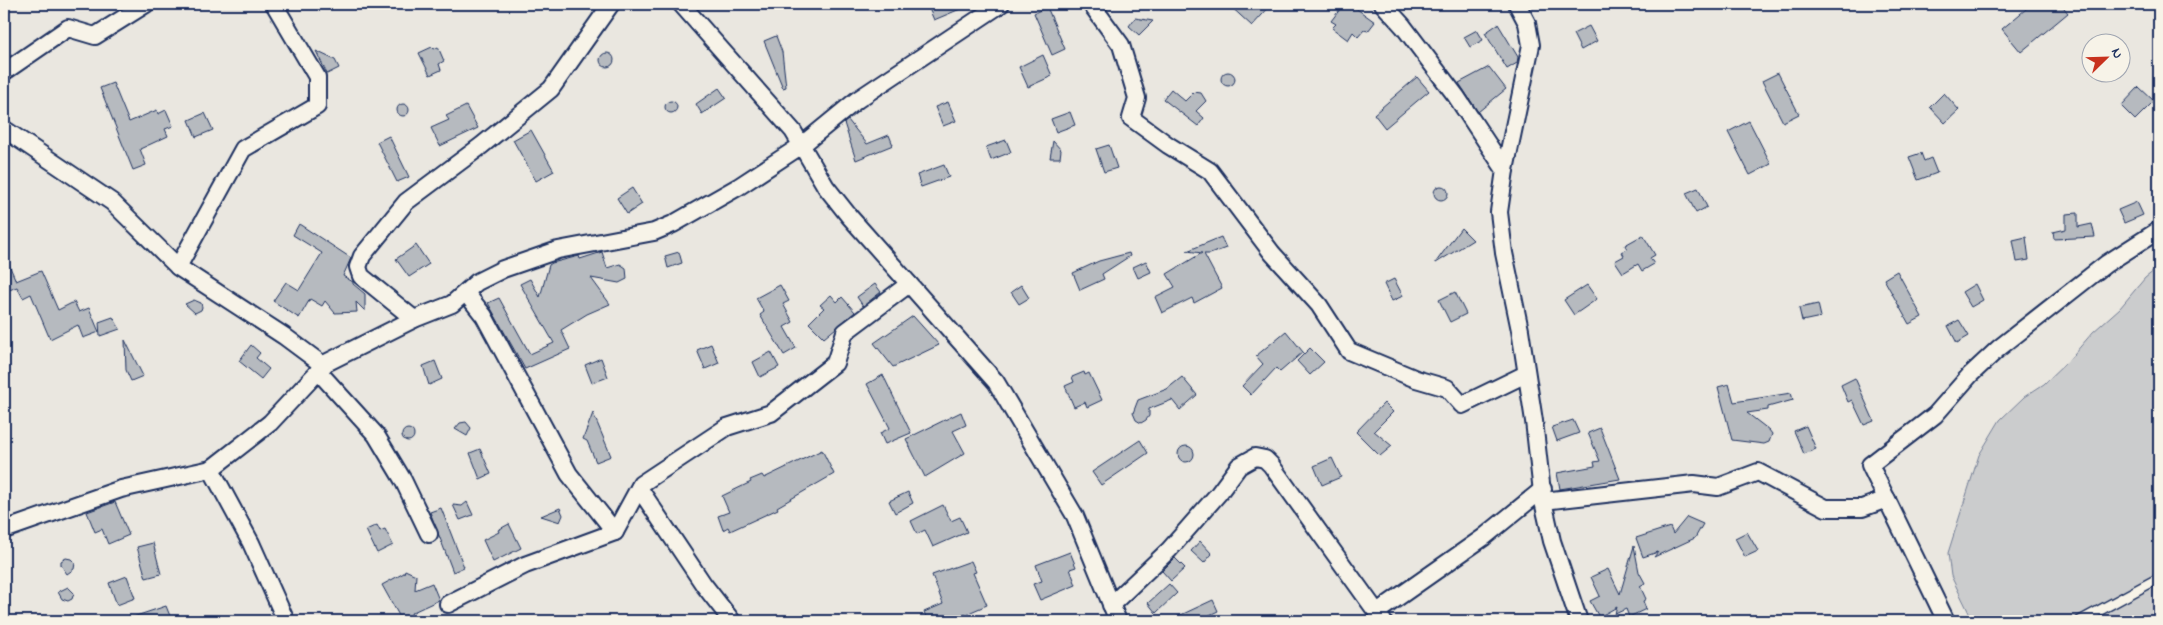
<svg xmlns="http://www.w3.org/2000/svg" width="2163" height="625" viewBox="0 0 2163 625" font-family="'Indie Flower',sans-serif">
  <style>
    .green { fill: #cbcccd; stroke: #737e96 }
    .building { fill: #b6babf; stroke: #1b2f5e }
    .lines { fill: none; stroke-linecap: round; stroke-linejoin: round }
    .service-casing { stroke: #1b2f5e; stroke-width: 12 }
    .minor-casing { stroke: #1b2f5e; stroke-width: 20 }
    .service { stroke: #f7f3e8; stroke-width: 9 }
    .minor { stroke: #f7f3e8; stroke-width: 16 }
  </style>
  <rect width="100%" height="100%" fill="#eae7e0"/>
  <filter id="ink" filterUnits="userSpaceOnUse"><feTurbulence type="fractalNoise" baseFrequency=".02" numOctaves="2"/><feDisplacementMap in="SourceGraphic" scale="10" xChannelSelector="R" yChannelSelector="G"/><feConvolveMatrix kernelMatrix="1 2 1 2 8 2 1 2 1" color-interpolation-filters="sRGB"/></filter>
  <g filter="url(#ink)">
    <path class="green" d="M2159,267v354h-186l-22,-45 -3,-23 31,-98 21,-35 24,-23 20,-13 24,-23 25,-29 27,-24 25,-30z"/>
    <g class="building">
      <path d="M927,4h45l-38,16z"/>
      <path d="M1228,4h44l-20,22z"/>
      <path d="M1344,4h6l25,18 -7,9 -4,-1 -6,7 -5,-5 -5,8 -16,-12 4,-4 -5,-3z"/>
      <path d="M2032,4h29l7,9 -47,39 -19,-23z"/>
      <path d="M1047,7l18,42 -13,6 -18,-42z"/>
      <path d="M1135,18l18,3 -14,14 -10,-9z"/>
      <path d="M1498,24l20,33 -1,6 -10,6 -22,-36z"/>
      <path d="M1589,26l8,15 -16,9 -8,-16z"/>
      <path d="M1477,30l6,10 -13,7 -6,-10z"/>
      <path d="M776,36l6,16 4,35 -3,1 -19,-47z"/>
      <path d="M432,47l2,2 4,-2 6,14 -5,3 2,6 -11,5 -11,-22z"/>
      <path d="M316,51l19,9 4,8 -12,6z"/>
      <circle cx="607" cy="60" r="7"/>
      <path d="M1043,55l9,21 -24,11 -9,-20z"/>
      <path d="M1489,67l17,22 -28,23 -19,-29z"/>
      <circle cx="1228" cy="79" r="7"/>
      <path d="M1778,73l21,41 -16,8 -21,-41z"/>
      <path d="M1417,77l12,14 -44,37 -11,-14z"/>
      <path d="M113,83l16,39 28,-12 1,4 8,-4 7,16 -8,3 3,7 -28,13 6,16 -13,5 -33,-82z"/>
      <path d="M2139,87l15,14 -19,19 -14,-14z"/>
      <path d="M719,88l7,10 -24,16 -6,-10z"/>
      <path d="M1171,89l14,12 9,-9 7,1 5,8 -10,10 8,7 -6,8 -35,-27z"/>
      <path d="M1944,93l15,17 -14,13 -15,-16z"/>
      <circle cx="671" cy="107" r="6"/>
      <path d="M948,102l8,19 -13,5 -8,-19z"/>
      <circle cx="403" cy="110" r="6"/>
      <path d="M466,106l12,22 -38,18 -9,-18 18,-8 -3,-4z"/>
      <path d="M1070,112l5,13 -19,7 -5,-13z"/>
      <path d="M205,113l8,17 -17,7 -7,-17z"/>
      <path d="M848,120l19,24 22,-9 4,10 -37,15 -12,-37z"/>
      <path d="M1749,121l22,43 -21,11 -22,-43z"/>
      <path d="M531,130l23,41 -18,10 -23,-41z"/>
      <path d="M389,136l20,41 -12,5 -20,-40z"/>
      <path d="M1006,140l5,12 -20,8 -5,-13z"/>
      <path d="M1053,141l8,9 -1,8h-10z"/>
      <path d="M1109,145l8,23 -13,4 -8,-23z"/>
      <path d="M1921,153l3,8 7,-3 6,15 -19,7 -9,-23z"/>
      <path d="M944,165l5,12 -28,10 -4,-12z"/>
      <circle cx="1441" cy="193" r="7"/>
      <path d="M632,188l10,16 -15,10 -10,-16z"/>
      <path d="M1698,188l9,19 -11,6 -10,-20z"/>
      <path d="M2137,202l6,13 -19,8 -6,-13z"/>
      <path d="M2078,213v14l14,-3 3,13 -41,2 -1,-7 13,-3v-15z"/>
      <path d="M299,224l52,34 -8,18 10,6v2l12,10v17l-9,-9 1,10 -22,1 -10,-12 -3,5 -12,-7 -11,19 -26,-17 13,-19 13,8 23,-37 -29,-18z"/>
      <path d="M1461,228l12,12 -37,23v-1z"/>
      <path d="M1643,235l12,20 -5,3 4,6 -12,7 -4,-7 -15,9 -8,-12 9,-5 -2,-4 5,-3 -2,-4z"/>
      <path d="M1221,237l5,11 -16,6h-6l18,34 -28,15 -2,-5 -30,15 -7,-16 20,-10 -8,-13 35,-21 -15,-2z"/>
      <path d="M2026,237l3,23 -12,2 -4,-22z"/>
      <path d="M416,245l13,19 -20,13 -13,-18z"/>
      <path d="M602,252l5,16 13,-4 6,4 1,11 -8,4 -28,-5 19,26 -23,10 -26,16 9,19 -45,20 -37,-66 11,-5 31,56 24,-11 -34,-59 10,-5 10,18 9,-32 3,-2 27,-7 1,3z"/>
      <path d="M679,252l3,11 -14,5 -3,-12z"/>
      <path d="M4,253l12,28 25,-10 17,39 16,-8 5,10 10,-4 10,24 -16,6 -5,-13 -28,14 -19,-45 -8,4 -6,-11 -13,5z"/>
      <path d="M1129,253l1,3 -28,18 2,5 -24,11 -7,-17 26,-12z"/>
      <path d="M1146,261l5,11 -13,6 -5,-11z"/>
      <path d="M1897,271l25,46 -13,7 -25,-45z"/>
      <path d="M1394,279l9,17 -11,5 -8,-17z"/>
      <path d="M875,284l6,8 -18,14 -6,-9z"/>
      <path d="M1975,284l8,16 -12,7 -9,-15z"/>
      <path d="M780,285l9,16 -6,3 10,18 -9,5 12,21 -12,7 -24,-40 4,-3 -8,-14z"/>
      <path d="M1021,285l8,13 -10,6 -8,-12z"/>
      <path d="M1587,285l10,14 -23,16 -10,-15z"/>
      <path d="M1455,292l11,22 -16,8 -11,-22z"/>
      <path d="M831,295l6,7 5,-5 13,15 -31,26 -15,-15 15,-15 -4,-3z"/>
      <path d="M194,300l7,3 1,4 -1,3 -6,3 -10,-9z"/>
      <path d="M1818,304l3,13 -19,4 -3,-13z"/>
      <path d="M913,316l26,29 -46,22 -19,-24z"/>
      <path d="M113,317l7,12 -20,7 -1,-14z"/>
      <path d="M1959,320l10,16 -12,7 -9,-17z"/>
      <path d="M1286,331l17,21 -23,20 -4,-4 -25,27 -9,-9 21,-22 -7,-8z"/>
      <path d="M125,340l18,36 -12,5 -5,-11z"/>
      <path d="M711,344l8,19 -14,6 -8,-19z"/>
      <path d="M251,345l9,8 -4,5 13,11 -8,10 -22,-18z"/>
      <path d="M1310,348l14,14 -14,13 -13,-14z"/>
      <path d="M771,352l8,15 -19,10 -7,-15z"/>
      <path d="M601,358l7,19 -16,6 -7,-18z"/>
      <path d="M435,361l7,18 -13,6 -6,-19z"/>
      <path d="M1084,372l1,3 4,-2 13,27 -15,7 -2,-5 -11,5 -9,-21 9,-4 -2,-5z"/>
      <path d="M883,375l28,58 -26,11 -5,-11 10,-5 -23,-44z"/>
      <path d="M1182,377l15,18 -17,15 -8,-10 -23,9v7l-3,4 -5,3 -5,-3 -3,-7 5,-13 29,-11z"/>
      <path d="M1855,378l19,43 -10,4 -12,-25 -4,2 -7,-17z"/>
      <path d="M1729,384l5,18 57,-9 2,7 -25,7v3l-21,3 22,17 3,4 -3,8 -5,2 -32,-4 -14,-53z"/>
      <path d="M1384,403l9,9 -19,19 18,15 -12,10 -24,-24z"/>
      <path d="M961,412l5,13 -13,6 12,22 -40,24 -19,-38z"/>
      <path d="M593,413l18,43 -15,6 -9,-21 -4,-2z"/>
      <path d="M1573,420l6,13 -22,8 -5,-14z"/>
      <path d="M466,422l5,6 -4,8 -12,-7 5,-6z"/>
      <path d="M1806,426l10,23 -12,5 -10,-23z"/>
      <path d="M1600,428l20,51 -60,10 -3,-16 38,-7 -1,-4 6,-1 -12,-28z"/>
      <circle cx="408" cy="435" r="6"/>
      <path d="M1140,440l8,13 -47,32 -9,-13z"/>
      <circle cx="1186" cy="454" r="8"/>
      <path d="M480,449l11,25 -11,5 -10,-26z"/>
      <path d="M822,450l12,24 -57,33 1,2 -48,22 -2,-4 -5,3 -5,-14 11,-4 -7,-16 29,-14 -1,-2 12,-5 2,3z"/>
      <path d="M1332,458l9,19 -19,8 -8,-19z"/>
      <path d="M908,492l5,11 -18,10 -6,-12z"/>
      <path d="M115,502l14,33 -21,9 -6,-15 -7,3 -8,-20z"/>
      <path d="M467,502l6,13 -13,5 -7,-15 9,1z"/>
      <path d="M943,505l8,16 9,-4 7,15 -34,15 -8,-17 -8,4 -6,-13z"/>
      <path d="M441,508l23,59 -11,5 -23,-60z"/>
      <path d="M560,508l3,7 -3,7 -19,-6z"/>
      <path d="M1687,517l16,7 -8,14 -41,19 4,-5 -15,5 -7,-19 34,-11 3,7z"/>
      <path d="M509,524l12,24 -28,14 -10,-22 16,-8 -1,-2z"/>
      <path d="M377,525l3,6 5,-2 8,16 -16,8 -11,-23z"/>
      <path d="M1747,532l11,19 -13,6 -10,-19z"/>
      <path d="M1200,541l12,13 -8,9 -13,-12z"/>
      <path d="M153,543l8,31 -15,4 -9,-31z"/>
      <path d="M1634,546l5,26 6,11 -5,3 6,13 -3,2 3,8 -17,8 -3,-8 -11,5 2,-7 -18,10 -9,-16 10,-5 -9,-19 17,-8 12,25z"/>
      <path d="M1070,552l6,15 -6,2 6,16 -36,15 -7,-16 9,-3 -6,-16z"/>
      <path d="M66,558l5,1 4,4 -1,6 -7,5 -6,-9v-4z"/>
      <path d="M1175,558l10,10 -14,13 -9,-10z"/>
      <path d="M971,561l5,11 -3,1 14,32 -37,16h-22l-4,-9 19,-8 -11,-29z"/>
      <path d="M405,570l11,5 -1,15 17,-7 7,17 -28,13 3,8h-12l-20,-36 22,-12z"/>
      <path d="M127,576l8,22 -18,7 -8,-22z"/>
      <path d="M1169,584l8,9 -21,20 -8,-10z"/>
      <path d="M68,587l6,6 -2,6 -4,2 -6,-2 -4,-7z"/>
      <path d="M1213,600l5,11 -21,10h-29z"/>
      <path d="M166,606l6,15h-45v-2z"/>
    </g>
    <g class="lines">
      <defs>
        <path id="service" d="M2080,621l79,-43"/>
        <g id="minor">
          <path d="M274,4l43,73v29l-74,43 -65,118 106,69 39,29"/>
          <path d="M681,4l112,127 33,56 23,29 147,166 79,134 43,105"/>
          <path d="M1091,4l30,41 16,53 -6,20 37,27 42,26 62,82 47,52 30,46 67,28 31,9 15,17 64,-31"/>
          <path d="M1383,4l20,22 53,70 49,74 -6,42 5,41 16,77 14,91 9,80 9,40 27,80"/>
          <path d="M4,72l64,-44 27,8 51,-32"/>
          <path d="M4,129l108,73 66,65"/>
          <path d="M1505,170l26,-125 -4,-22 -10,-19"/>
          <path d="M466,293l18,23 85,158 46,58"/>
          <path d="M414,319l-53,-43 -3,-9 4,-11 44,-54 75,-56 70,-57 60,-85"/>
          <path d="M318,371l58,64 27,45 26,54"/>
          <path d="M211,469l40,74 35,78"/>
          <path d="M639,488l65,97 28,36"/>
          <path d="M1543,501l151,-17 24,3 40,-15 68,36h36l25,-9"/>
          <path d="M4,530l117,-41 90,-20 59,-46 56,-60 88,-44 38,-15 25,-22 26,-13 55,-19 96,-18 19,-8 65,-37 64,-42 55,-45 144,-96"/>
          <path d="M448,604l77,-39 90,-33 26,-48 86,-57 44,-14 64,-50 10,-31 64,-48"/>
          <path d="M1111,605l58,-55 50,-57 20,-27 16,-9 10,2 6,6 112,156"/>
          <path d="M1377,612l107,-75 59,-48"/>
          <path d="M1946,621l-76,-156 65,-50 35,-40 29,-27 107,-84 53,-34"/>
        </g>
      </defs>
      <use href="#service" class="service-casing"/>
      <use href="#minor" class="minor-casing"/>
      <use href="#service" class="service"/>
      <use href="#minor" class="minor"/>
    </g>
  </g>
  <rect width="2163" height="625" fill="none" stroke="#f7f3e8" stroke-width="20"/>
  <rect x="10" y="10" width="2143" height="605" fill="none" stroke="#1b2f5e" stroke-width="2" filter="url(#ink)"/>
  <g transform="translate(2106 58) rotate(67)"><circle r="24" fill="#f7f3e8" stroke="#9fa5b1"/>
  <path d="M0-4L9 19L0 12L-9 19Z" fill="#c8321e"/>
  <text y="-8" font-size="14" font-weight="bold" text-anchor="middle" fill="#1b2f5e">N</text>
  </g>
</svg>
